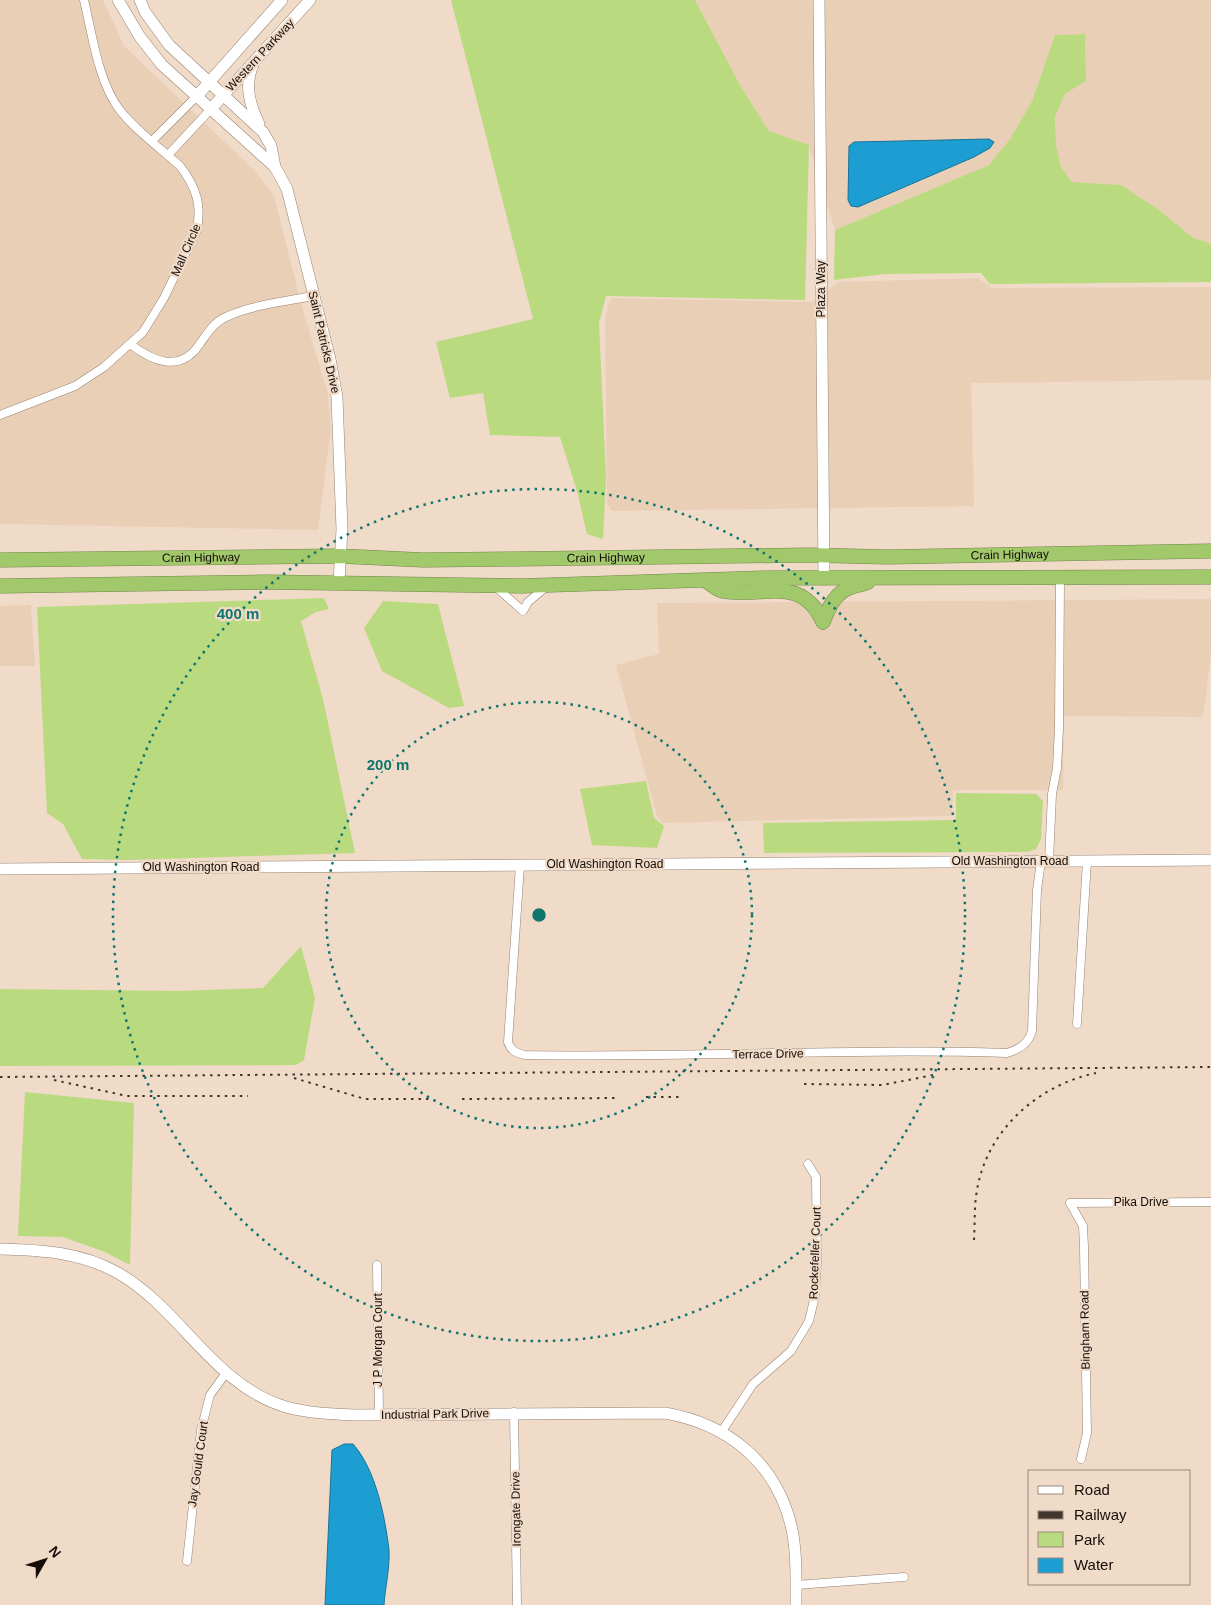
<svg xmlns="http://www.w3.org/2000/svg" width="1211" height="1605" viewBox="0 0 1211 1605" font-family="Arial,sans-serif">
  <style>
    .built { fill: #eacfb7 }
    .green { fill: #bada80 }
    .water { fill: #1c9ed3; stroke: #1a7296 }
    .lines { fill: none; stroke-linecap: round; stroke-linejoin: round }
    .street-casing { stroke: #958271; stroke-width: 9 }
    .secondary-casing { stroke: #958271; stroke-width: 12 }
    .highway-casing { stroke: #708749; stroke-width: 15 }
    .street { stroke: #fff; stroke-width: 8 }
    .secondary { stroke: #fff; stroke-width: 11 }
    .highway { stroke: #a2c86c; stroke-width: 14 }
    .rail { stroke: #42372f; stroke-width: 2; stroke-dasharray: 2.5 5; stroke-linecap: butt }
    .ring { fill: none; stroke: #0f766e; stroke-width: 2.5; stroke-dasharray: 2.5 5 }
    .labels { text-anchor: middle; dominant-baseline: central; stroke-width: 4.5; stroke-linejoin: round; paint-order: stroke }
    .street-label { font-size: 12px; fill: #140d07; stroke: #f0dac8 }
    .centre { fill: #0f766e; stroke: #f0dac8; stroke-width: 2.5 }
    .ring-label { font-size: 15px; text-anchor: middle; font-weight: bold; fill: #0f766e; stroke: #f0dac8; stroke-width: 4.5; stroke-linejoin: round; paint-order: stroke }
  </style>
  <rect width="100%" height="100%" fill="#f0dac8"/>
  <g class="built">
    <path d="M0,0h103l21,46 130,124 20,26 29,115 25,83 3,33 -13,103 -318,-6z"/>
    <path d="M695,0h516v244l-19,-7 -33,-27 -38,-25 -49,-3 -11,-15 -5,-23 -1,-27 10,-23 21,-13 -1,-47 -30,1 -23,66 -22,38 -21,26 -154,65 -26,-84 -40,-15 -29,-46z"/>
    <path d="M978,278l14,10 219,-1v93l-240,3 3,123 -362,5 -5,-7 -2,-187 6,-19 203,4 24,-20z"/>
    <path d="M1211,599v56l-8,62 -139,-1 -1,74h-110l-1,26 -290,7 -5,-7 -41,-151 43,-11 -2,-51z"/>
    <path d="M31,605l4,61h-35v-60z"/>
  </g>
  <g class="green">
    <path d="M451,0h244l45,85 29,46 40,14 -4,155 -199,-4 -7,27 7,155 -3,61 -16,-5 -10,-43 -17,-54 -70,-2 -7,-42 -33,5 -14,-56 97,-23z"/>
    <path d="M1085,34l1,47 -21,13 -10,23 1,27 5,23 11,15 49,3 38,25 33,27 19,7v38l-221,2 -9,-11 -96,1 -51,6 1,-50 154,-65 21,-26 22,-38 23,-66z"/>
    <path d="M324,598l5,11 -13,3 -15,9 22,78 32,154 -227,7 -46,-1 -19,-35 -16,-11 -10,-206z"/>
    <path d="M383,601l55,3 26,102 -15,2 -67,-37 -18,-43z"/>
    <path d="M646,781l8,37 10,8 -7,22 -65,-3 -12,-56z"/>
    <path d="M956,793l80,1 7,7 -2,38 -5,10 -9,3 -263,1 -1,-30 193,-3z"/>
    <path d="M301,946l14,52 -11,62 -8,5 -296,1v-77l179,2 84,-3z"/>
    <path d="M25,1092l109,11 -4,162 -25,-13 -42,-15 -45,-1z"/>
  </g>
  <g class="water">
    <path d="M989,139l5,3 -4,6 -16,9 -116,50 -7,-1 -3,-6 1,-54 5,-4z"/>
    <path d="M344,1444h9c23,26 32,73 36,106 1,18 -4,38 -5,55h-59l7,-155z"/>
  </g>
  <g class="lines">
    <defs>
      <g id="street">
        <path d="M152,141l44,-44"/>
        <path d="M168,155l42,-45"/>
        <path d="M130,344c21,16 49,30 69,1 9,-12 14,-23 29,-29 24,-11 59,-15 85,-20"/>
        <path d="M0,415l75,-29 29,-19 39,-35 21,-34 32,-66c7,-26 0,-45 -16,-66 -20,-18 -44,-35 -61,-57 -21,-28 -27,-76 -35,-109"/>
        <path d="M497,588l26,23 5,-9 18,-15"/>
        <path d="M1049,861l3,-67 5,-26 2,-40 1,-151"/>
        <path d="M520,865l-12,177c3,9 8,11 17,13 161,3 322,-7 482,-2 13,-4 21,-9 25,-22l5,-141 4,-29"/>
        <path d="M1077,1024l10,-163"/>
        <path d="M1070,1203l13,23 1,21 3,186 -6,26"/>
        <path d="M1070,1203l141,-1"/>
        <path d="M377,1265l2,150"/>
        <path d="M514,1412l3,193"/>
        <path d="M722,1431l31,-47 38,-33 18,-30 6,-25 2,-34 -1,-85 -8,-13"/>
        <path d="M187,1561l14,-131 9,-35 16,-22"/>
        <path d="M796,1585l108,-8"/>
      </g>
      <g id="secondary">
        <path d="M118,0l22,37 22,28 113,102"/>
        <path d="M140,0l5,12 24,33 94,87 8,14 4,21 12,22 43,170 7,38 5,132 -3,53"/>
        <path d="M819,0l5,577"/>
        <path d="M253,65c-9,20 -3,40 6,59"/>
        <path d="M196,97l86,-97"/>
        <path d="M210,110l100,-110"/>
        <path d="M0,869l1211,-9"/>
        <path d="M0,1249c41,1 81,3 118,24 63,36 95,112 168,134 22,6 45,7 68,8l311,-2c63,11 110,49 126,112 6,25 5,54 5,80"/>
      </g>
      <g id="highway">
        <path id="s1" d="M0,560l339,-4 84,4 93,-1 293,-4 78,2 324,-6"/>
        <path d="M706,581c5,3 11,9 17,10 40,7 78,-17 100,31"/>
        <path d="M0,586l266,-4 254,4 246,-8 445,-1"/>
        <path d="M823,622c6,-14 11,-28 26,-34 6,-3 12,-3 19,-6"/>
      </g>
    </defs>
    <use href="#street" class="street-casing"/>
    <use href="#secondary" class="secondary-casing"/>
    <use href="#highway" class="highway-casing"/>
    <use href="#street" class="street"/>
    <use href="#secondary" class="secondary"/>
    <use href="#highway" class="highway"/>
    <g class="rail">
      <path d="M0,1077l1211,-10"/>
      <path d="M294,1078l71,21h67"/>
      <path d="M54,1080l73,16h121"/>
      <path d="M804,1084l79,1 55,-11"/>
      <path d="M646,1097h33"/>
      <path d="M462,1099l155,-1"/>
      <path d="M974,1240c1,-17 0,-34 3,-50 10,-60 61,-105 119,-117"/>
    </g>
  </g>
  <g class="ring">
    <circle cx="539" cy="915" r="213"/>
    <circle cx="539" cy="915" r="426"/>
  </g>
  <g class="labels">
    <g class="street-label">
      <text transform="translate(260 55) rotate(-47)">Western Parkway</text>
      <text transform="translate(186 250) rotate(-66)">Mall Circle</text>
      <text transform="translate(821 289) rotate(-90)">Plaza Way</text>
      <text transform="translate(324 342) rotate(77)">Saint Patricks Drive</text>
      <text stroke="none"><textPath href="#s1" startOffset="1010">Crain Highway</textPath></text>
      <text stroke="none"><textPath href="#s1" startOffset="201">Crain Highway</textPath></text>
      <text stroke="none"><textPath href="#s1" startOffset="606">Crain Highway</textPath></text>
      <text x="1010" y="861">Old Washington Road</text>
      <text x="605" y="864">Old Washington Road</text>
      <text x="201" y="867">Old Washington Road</text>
      <text transform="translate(768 1054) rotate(-1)">Terrace Drive</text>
      <text x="1141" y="1202">Pika Drive</text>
      <text transform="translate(815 1253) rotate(-88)">Rockefeller Court</text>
      <text transform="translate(1085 1330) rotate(-91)">Bingham Road</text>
      <text transform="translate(378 1340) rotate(-90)">J P Morgan Court</text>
      <text transform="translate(435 1414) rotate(-1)">Industrial Park Drive</text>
      <text transform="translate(198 1464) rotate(-82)">Jay Gould Court</text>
      <text transform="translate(516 1509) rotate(-91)">Irongate Drive</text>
    </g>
  </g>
  <circle cx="539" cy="915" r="8" class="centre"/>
  <g class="ring-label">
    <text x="238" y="619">400 m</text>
    <text x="388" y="770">200 m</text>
  </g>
  <rect x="1028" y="1470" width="162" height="115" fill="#f0dac8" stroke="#98887b"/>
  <rect x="1038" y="1486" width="25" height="8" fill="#ffffff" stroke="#98887b"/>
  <text x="1074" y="1495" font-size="15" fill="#140d07">Road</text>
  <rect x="1038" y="1511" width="25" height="8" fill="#42372f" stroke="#98887b"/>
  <text x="1074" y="1520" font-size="15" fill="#140d07">Railway</text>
  <rect x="1038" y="1532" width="25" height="15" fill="#bada80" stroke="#98887b"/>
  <text x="1074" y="1545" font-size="15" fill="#140d07">Park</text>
  <rect x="1038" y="1558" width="25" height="15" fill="#1c9ed3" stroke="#98887b"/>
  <text x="1074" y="1570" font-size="15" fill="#140d07">Water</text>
  <g transform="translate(45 1560) rotate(51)" stroke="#f0dac8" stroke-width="4" paint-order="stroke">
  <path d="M0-4L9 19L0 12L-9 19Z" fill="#140d07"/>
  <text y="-8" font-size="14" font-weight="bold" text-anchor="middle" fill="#140d07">N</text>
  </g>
</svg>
